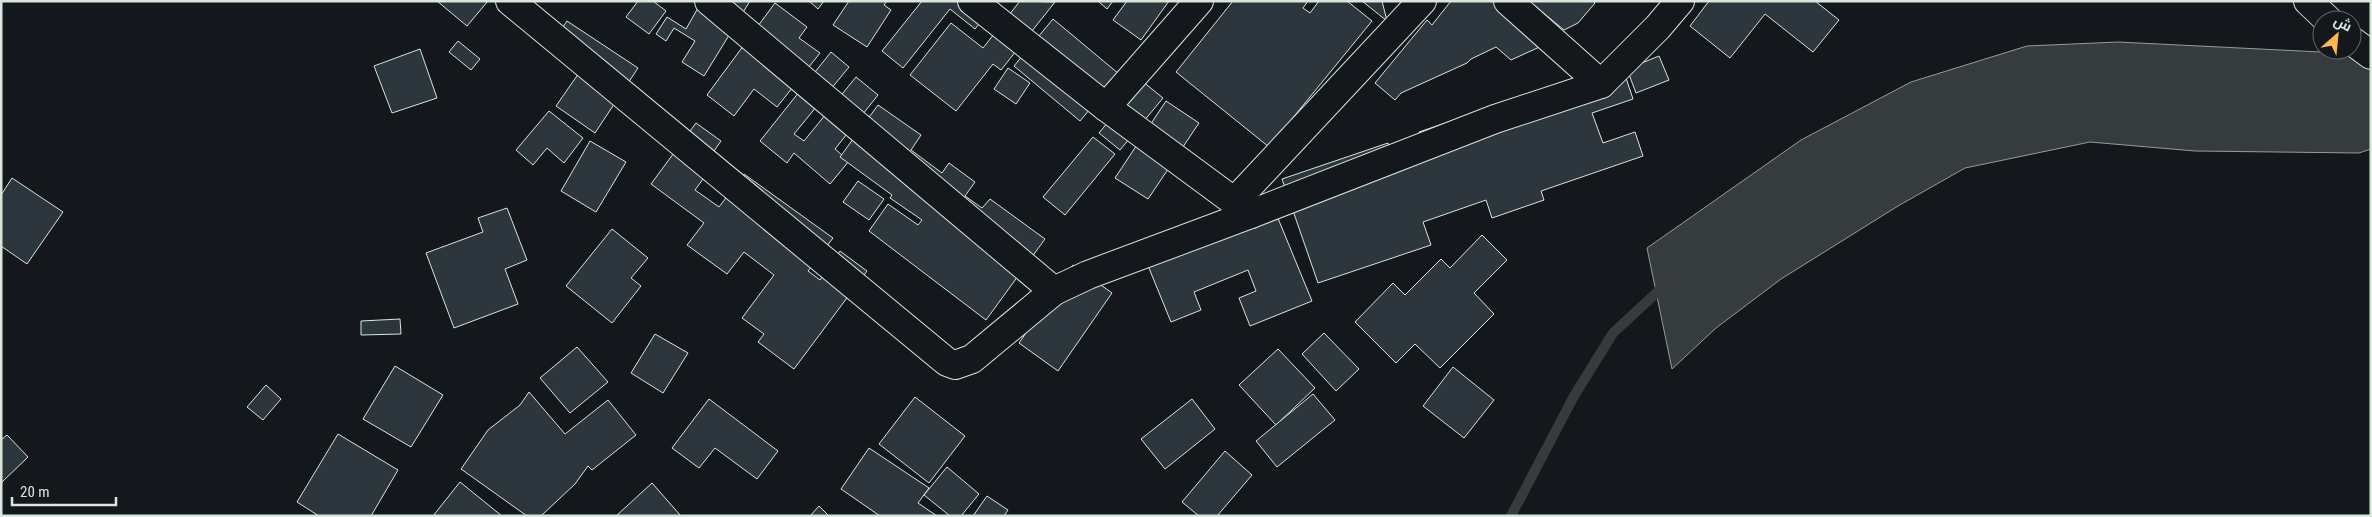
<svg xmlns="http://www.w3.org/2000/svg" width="2372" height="517" viewBox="0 0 2372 517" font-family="'Roboto Condensed',Cairo,sans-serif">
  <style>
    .water { fill: #363b3e; stroke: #939e99 }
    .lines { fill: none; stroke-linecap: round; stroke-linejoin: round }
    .stream { stroke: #363b3e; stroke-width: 10 }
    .building { fill: #2c363c; stroke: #d8e6dc }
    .street-casing { stroke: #d8e6dc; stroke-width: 30 }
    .street { stroke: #14181c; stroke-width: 28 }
  </style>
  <rect width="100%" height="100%" fill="#14181c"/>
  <path class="water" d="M2118,42l203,10 31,-2 19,-7v106l-12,4 -164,-2 -105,-9 -125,26 -67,38 -117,73 -65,49 -44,41 -25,-121 154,-108 110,-58 116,-36z"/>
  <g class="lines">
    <path class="stream" d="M1511,516l63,-120 39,-63 53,-49"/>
  </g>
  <g class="building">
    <path d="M437,1h51l-21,25z"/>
    <path d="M638,1h15l13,10 -17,23 -23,-17z"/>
    <path d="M702,1h48l-46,75 -22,-14 13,-21 -21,-13 -8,13 -10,-7 11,-17 19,12z"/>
    <path d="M809,1h15l-6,8z"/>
    <path d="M849,1h38l-3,4 7,5 -24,37 -34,-22z"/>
    <path d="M922,1h75l-22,28 -25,-20 -47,59 -21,-17z"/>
    <path d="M1020,1l35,1 -54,68 -8,-6 -37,47 -46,-36 41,-52 32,25z"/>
    <path d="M1098,1h15l-6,8z"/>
    <path d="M1127,1h42l-28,39 -28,-20z"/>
    <path d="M1233,1h75l-5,7 7,5 9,-12h28l25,20 -103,126 -93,-75z"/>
    <path d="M1362,1h20l5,20z"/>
    <path d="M1451,1h142l2,2 -17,20 -14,7 -29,-24 -19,22 24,-11 17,22 -46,21 -15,-13 -25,12 -4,4 -66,30 -6,7 -20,-17 52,-63 5,5z"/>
    <path d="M1709,1h106l24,19 -26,32 -48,-38 -35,44 -40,-32z"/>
    <path d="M775,3l32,24 -8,11 21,15 -43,54 -23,-18 -20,27 -27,-21z"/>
    <path d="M1053,19l66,55 -39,47 -66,-55z"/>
    <path d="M567,21l71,47 -43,65 -39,-27 25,-36 -33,-21z"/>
    <path d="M458,41l22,18 -9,11 -22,-18z"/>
    <path d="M420,49l17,49 -45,15 -18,-47z"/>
    <path d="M831,52l18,15 -55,67 10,7 52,-64 22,18 -43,54 14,12 -19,23 -36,-31 -7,10 -27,-22z"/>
    <path d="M1659,56l10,24 -33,13 -9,-24z"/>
    <path d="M1621,63l12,36 -41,14 11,30 32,-11 8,24 -102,35 3,9 -52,18 -6,-18 -63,22 8,23 -113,38 -36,-104 106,-36 4,11 31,-10 -4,-12z"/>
    <path d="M1008,68l22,15 -14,21 -22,-15z"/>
    <path d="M1142,81l21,17 -43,52 -21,-17z"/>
    <path d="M1166,101l33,22 -51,76 -33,-21z"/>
    <path d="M878,105l43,30 -10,15 31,23 7,-10 26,19 -10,14 17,12 8,-9 55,40 -59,81 -117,-89 19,-27 30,21 4,-5 -32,-22 2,-3 -52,-38z"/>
    <path d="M549,111l34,27 -19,25 -17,-15 -14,17 -17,-15z"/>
    <path d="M696,123l25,18 -7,10 6,5 -25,34 24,17 25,-33 89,64 -25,33 12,9 20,-29 27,20 -73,98 -36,-27 6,-8 -22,-16 32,-43 -30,-23 -17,22 -40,-29 17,-22 -53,-39z"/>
    <path d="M1093,137l22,17 -50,61 -22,-18z"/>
    <path d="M590,141l36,21 -30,50 -35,-21z"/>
    <path d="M12,178l51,34 -36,52 -26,-18v-51z"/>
    <path d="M858,181l26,18 -15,21 -26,-18z"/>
    <path d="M1268,194l44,107 -62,25 -11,-28 17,-7 -8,-21 -54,22 7,18 -30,12 -31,-76z"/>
    <path d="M507,208l20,52 -22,9 13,35 -64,24 -28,-75 57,-21 -5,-14z"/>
    <path d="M612,229l36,29 -17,20 10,8 -29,37 -46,-37z"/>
    <path d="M1482,235l25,25 -33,33 20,21 -54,54 -25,-24 -19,19 -41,-41 38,-39 12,12 36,-36 9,9z"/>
    <path d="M1073,265l39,28 -54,78 -39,-28z"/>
    <path d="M400,319l1,15 -40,1v-14z"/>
    <path d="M1324,333l35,36 -23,22 -34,-37z"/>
    <path d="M655,334l33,19 -25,40 -32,-20z"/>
    <path d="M577,347l31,35 -38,31 -30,-35z"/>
    <path d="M1278,349l37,39 -39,37 -37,-40z"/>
    <path d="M395,366l48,29 -32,52 -48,-28z"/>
    <path d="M1453,367l41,33 -30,38 -41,-32z"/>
    <path d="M266,385l15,14 -18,21 -16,-13z"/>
    <path d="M529,392l36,42 43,-34 28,35 -44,35 -4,-4 -13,18 -34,32h-14l-66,-47 27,-39 32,-25z"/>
    <path d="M1313,394l22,26 -58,47 -21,-26z"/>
    <path d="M915,397l50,39 -36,47 -50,-39z"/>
    <path d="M709,399l69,52 -21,28 -42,-31 -16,20 -27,-20z"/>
    <path d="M1192,399l23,30 -50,40 -24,-30z"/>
    <path d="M338,434l60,36 -27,46h-52l-22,-14z"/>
    <path d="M7,435l21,22 -27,26v-43z"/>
    <path d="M869,448l60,40 -11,15 19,13h-57l-39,-27z"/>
    <path d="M1225,451l27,24 -35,41h-18l-17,-14z"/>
    <path d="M947,467l32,27 -18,22h-11l-26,-21z"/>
    <path d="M460,482l42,34h-69z"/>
    <path d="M652,483l29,33h-65z"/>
    <path d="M987,496l21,14 -4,6h-31z"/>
    <path d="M819,506l10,10h-19z"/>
  </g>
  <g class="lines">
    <defs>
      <g id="street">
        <path d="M510,1l437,361 8,3 17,-6 82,-68"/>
        <path d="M709,1l345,290 34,-16 163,-61 244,-95 106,-35 57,-57 22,-26"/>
        <path d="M972,1l134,106 145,107"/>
        <path d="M1508,1l93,83"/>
        <path d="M2308,1l20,19"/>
        <path d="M2352,41l19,14"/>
        <path d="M1106,107l93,-106"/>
        <path d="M1234,202l188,-201"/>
      </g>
    </defs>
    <use href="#street" class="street-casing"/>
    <use href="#street" class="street"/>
  </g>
  <rect width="2372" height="517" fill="none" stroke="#d8e6dc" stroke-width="5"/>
  <g transform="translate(2337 35) rotate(27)"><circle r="24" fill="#14181c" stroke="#626a69"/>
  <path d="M0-4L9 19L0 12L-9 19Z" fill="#ffb74d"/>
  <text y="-8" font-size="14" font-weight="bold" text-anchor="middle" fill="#d8e6dc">ش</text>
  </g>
  <path d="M12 497v8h104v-8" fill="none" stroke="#d8e6dc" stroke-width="2.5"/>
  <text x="20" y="497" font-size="15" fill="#d8e6dc" stroke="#14181c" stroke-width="4" paint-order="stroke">20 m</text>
</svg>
